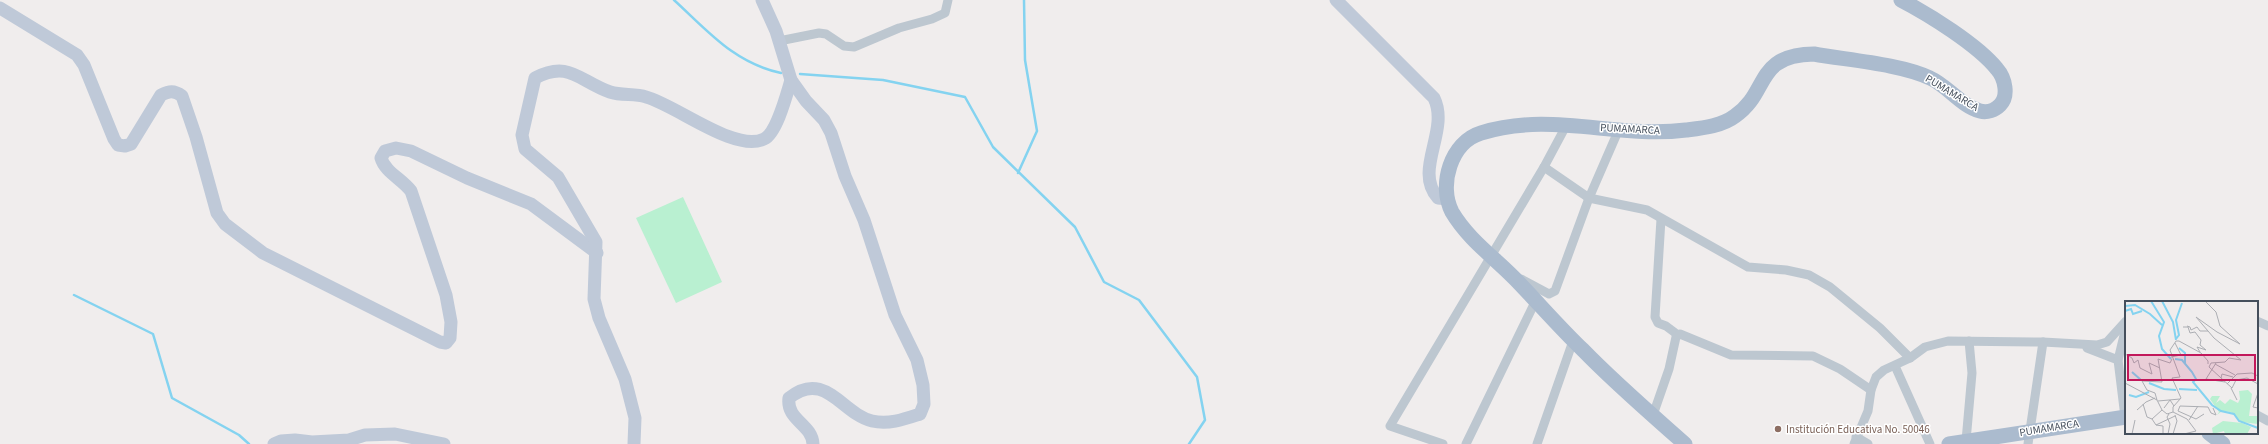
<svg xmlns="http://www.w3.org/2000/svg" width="2268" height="444" viewBox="0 0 2268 444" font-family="'Source Sans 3',sans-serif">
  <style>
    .green { fill: #b9f0d1 }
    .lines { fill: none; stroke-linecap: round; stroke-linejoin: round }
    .stream { stroke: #84d3f0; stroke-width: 2.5 }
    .street { stroke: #bdc7d0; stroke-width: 9 }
    .secondary { stroke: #bfc9d8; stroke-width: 13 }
    .primary { stroke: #abbbce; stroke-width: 15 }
    .education-dot { fill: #8d6e63; stroke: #fff; stroke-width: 1.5 }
    .labels { text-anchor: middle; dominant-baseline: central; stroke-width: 3; stroke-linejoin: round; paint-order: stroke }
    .street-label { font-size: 11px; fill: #454f5c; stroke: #fff }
    .education-label { font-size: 11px; fill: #785e54; stroke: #fff; text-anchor: start }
    .inset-river { fill: none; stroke: #84d3f0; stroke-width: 2 }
    .inset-road { fill: none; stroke: #acaeb3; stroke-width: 1 }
    .view { fill: #c2185b; fill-opacity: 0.15; stroke: #c2185b; stroke-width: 2 }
    .inset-edge { fill: none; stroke: #454f5c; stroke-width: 2 }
  </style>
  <rect width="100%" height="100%" fill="#f0eded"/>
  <path class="green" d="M683,197l39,85 -46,21 -40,-85z"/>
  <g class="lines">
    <g class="stream">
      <path d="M674,0c34,31 60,63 107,73"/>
      <path d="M800,74l83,6 82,17 28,50 82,80 29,55 35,18 58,77 8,43 -16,24"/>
      <path d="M1018,173l19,-42 -12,-71 -1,-60"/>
      <path d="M74,295l79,39 19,64 67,37 10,9"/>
    </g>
    <g class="street">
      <path d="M779,41l40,-8 7,1 18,12 10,1 45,-19 33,-9 13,-6 3,-13"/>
      <path d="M1544,167l45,31 58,12 101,57 38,3 23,5 21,12 50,41 30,30"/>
      <path d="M1661,219l-6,98 3,6 8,3 12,9"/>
      <path d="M1521,279l28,15 6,-3 34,-93 30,-69"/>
      <path d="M2257,321l11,5"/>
      <path d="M2087,348l31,12 7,57"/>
      <path d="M2118,360l8,-33"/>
      <path d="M1895,366l35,78"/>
      <path d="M1653,415l16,-46 7,-32 4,-3 51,21 82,1 27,13 31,21"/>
      <path d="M2257,415l11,6"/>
      <path d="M1856,437l12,7"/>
      <path d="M1966,441l6,-68 -3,-32"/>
      <path d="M1443,444l-53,-18 154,-259 23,-43"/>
      <path d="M1466,444l70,-144"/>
      <path d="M1537,444l36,-103"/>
      <path d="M1854,444l14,-33 3,-21 5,-13 8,-7 26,-12 15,-11 23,-6 95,1 54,3 10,-3 19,-21"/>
      <path d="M2028,444l15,-102"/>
    </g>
    <g class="secondary">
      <path d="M762,0l14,31 15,49 15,21 18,19 7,13 14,43 19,44 31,95 22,45 6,25 1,19 -4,10c-15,5 -31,11 -48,7 -30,-7 -47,-52 -83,-23 -3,22 23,26 24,46"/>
      <path d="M1336,0l98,98c16,33 -21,72 4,100l10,1"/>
      <path d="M0,8l77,47 7,10 30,74 4,6 7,1 6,-2 30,-49c8,-4 13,-5 21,1l14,41 21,76 8,11 38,29 177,89 6,1 4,-5 1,-16 -5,-27 -35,-104c-9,-12 -26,-19 -30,-33l4,-7 11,-3 15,3 56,27 64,26 66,49"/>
      <path d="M274,444l7,-3 14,-1 17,2 37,-2 16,-5 30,-1 49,10"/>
      <path d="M634,444l1,-26 -10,-39 -26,-61 -5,-19 2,-57 -38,-65 -33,-28 -3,-14 13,-57c34,-18 44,3 75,14 12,4 25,1 36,5 30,8 89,56 118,42 13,-6 23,-46 27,-59"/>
    </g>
    <g class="primary">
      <path d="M2209,433l14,11"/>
      <path d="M1685,444c-35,-31 -70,-61 -102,-94 -22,-21 -42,-44 -63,-66 -22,-24 -51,-43 -68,-72 -14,-27 -1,-70 29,-79 70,-22 136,6 205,-3 16,-2 36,-4 49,-14 35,-24 19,-61 79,-62 33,6 87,10 116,24 18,8 31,28 50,33 7,2 15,-1 20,-6 9,-9 5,-27 -3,-36 -19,-24 -69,-55 -96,-69"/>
      <path d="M1949,444l177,-27"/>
    </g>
  </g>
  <circle class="education-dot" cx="1778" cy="429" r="4"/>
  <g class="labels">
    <g class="street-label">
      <text transform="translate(1952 93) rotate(31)">PUMAMARCA</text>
      <text transform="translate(1630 129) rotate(3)">PUMAMARCA</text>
      <text transform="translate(2049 428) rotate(-9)">PUMAMARCA</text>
    </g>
    <g class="education-label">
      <text x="1786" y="429">Institución Educativa No. 50046</text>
    </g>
  </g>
  <g transform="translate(2125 301)">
    <rect width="133" height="133" fill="#f0eded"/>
    <path d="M123,89l4,4 -3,22h9v8l-17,-2 -10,-10 -9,-1 -5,4 2,-3 -9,-13 2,-3h8l-4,7 4,-3 5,4 5,-5 8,4 2,-4 -1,-8zM98,120l19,2 9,4 -4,7h-22l-1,-3 -11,3 -1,-6z" fill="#b9f0d1"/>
    <path class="inset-river" d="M26,0l13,21 -5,14 3,13 9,10M37,0l11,21 3,18M0,5l10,-1 15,9 12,11M0,10l6,-2 2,5 9,-3M51,38l3,-4 -3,-15 6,-17M54,47l6,5v11M50,58l7,1 10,12 4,7 -3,3 19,23 9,6 13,3 5,7 19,7M7,71l9,8M24,82l15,6 12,1M54,88l18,1M4,94l7,2 13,-5"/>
    <path class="inset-road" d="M80,0l11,11 4,14 20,18 -23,-12 -21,-15 18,21 27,22 -12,-2 -4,4 -14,1 -2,4 23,21 4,-8 11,-2 11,6M62,25l3,1 1,3 6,-3 3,4h8M58,26h5l2,6 5,-1 6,8 -1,5 6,5 -9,-3 3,5M0,53l7,4 2,5 4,-3 2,8 12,6 -3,-11 11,5M46,56l10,-2 -6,-12M91,62l-10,16 19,3M90,63l20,11M96,77l1,-4 11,3M0,82l32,17 5,10 5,4 6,-2M102,83l10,-10 15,-1 6,3M106,87l6,12M133,92l-5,14 5,1M32,99l-2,-7 -8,-3 -5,-9 20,1 -4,-23 12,4 2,-4M33,100l22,-2M18,103l4,13 5,2M39,107l6,-8 4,6M12,109l9,-8 9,-4M37,109l-10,9 4,6 7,1v8M79,113l-8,5 -18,-8 2,-5 28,1 3,6 5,2 -3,-7M64,119l9,-14M31,124l19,-9M7,133l3,-14M43,133l2,-10 -3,-7 2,-3M48,133l4,-13 -2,-6M59,133l12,-3 -9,-12 -14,-7v-5l8,-9 -9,-20 8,-1 -10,-27 6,-9h3l22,12 7,8v3"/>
    <path class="view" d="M3,54h127v25h-127z"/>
    <rect width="133" height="133" class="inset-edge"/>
  </g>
</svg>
